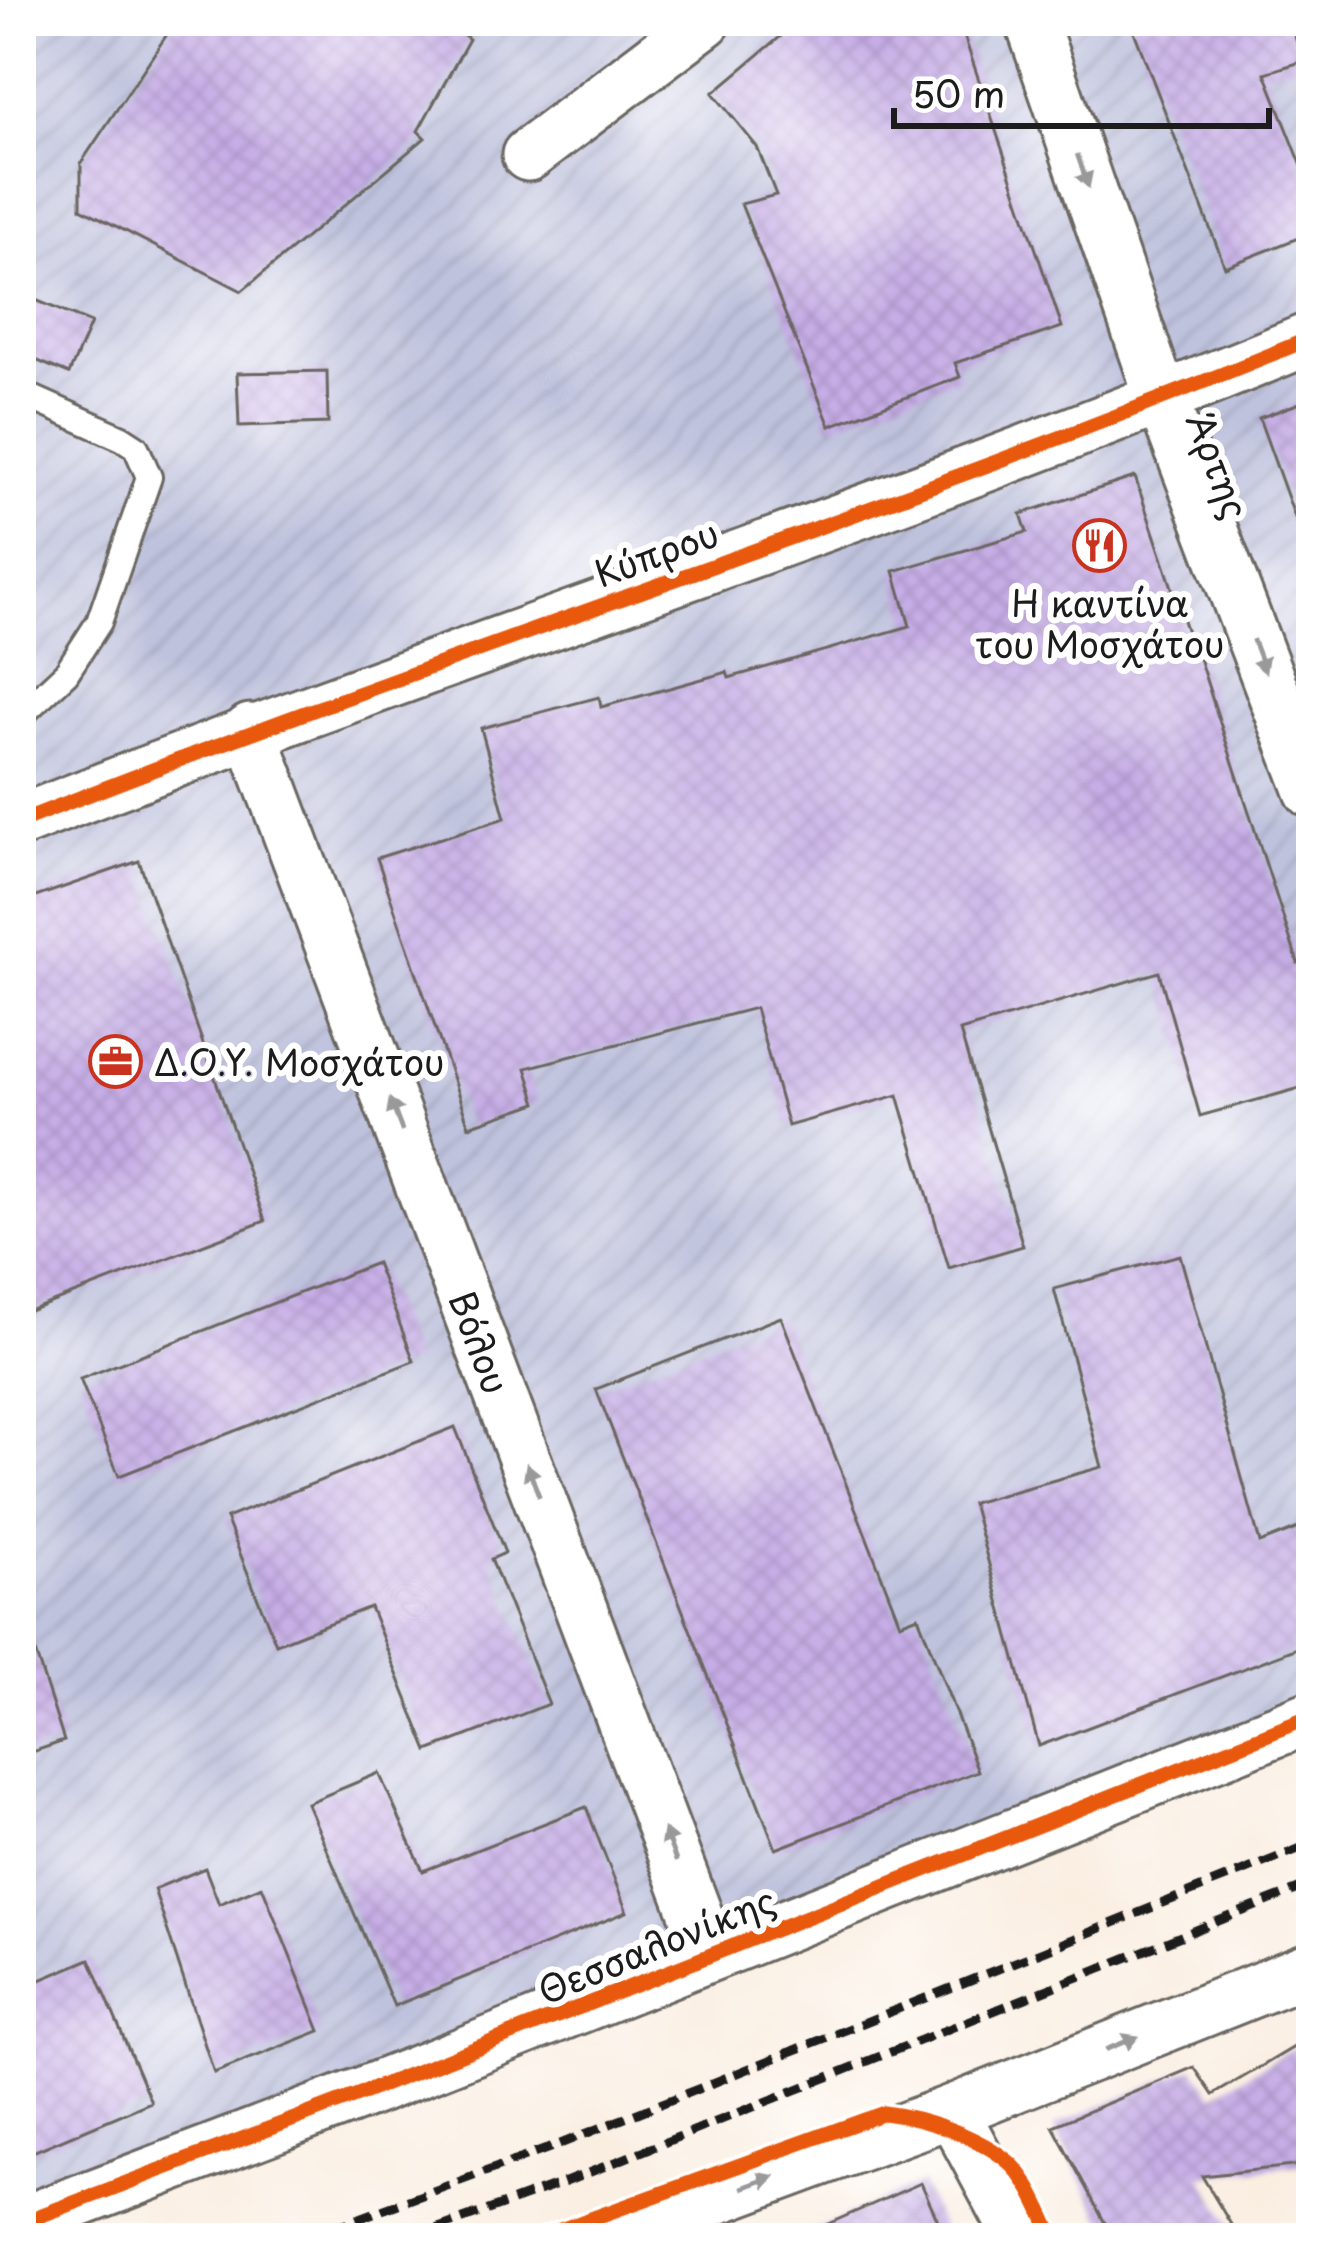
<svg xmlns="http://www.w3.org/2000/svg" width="1332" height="2259" viewBox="0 0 1332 2259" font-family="'Playpen Sans',sans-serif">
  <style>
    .industrial { fill: url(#industrial-furrows) }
    .building { fill: url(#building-cross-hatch) }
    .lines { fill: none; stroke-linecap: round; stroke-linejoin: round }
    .lane-casing { stroke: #6a6661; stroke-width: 30 }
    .street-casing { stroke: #6a6661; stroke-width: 57 }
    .lane { stroke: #fff; stroke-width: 24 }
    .street { stroke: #fff; stroke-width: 51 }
    .rail { stroke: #1c1c1c; stroke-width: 9; stroke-dasharray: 18 9; stroke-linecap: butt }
    .cycleway-casing { stroke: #fff; stroke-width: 22 }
    .cycleway { stroke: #e8590c; stroke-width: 15 }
    .oneway { fill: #999 }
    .labels { text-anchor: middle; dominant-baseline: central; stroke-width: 12; stroke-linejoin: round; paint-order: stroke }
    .street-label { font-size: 36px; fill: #1c1c1c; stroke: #fff }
    .poi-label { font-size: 36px; fill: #1c1c1c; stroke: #fff }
  </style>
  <defs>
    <pattern id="industrial-furrows" width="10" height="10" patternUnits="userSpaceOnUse" patternTransform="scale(3)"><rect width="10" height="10" fill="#bfc2dd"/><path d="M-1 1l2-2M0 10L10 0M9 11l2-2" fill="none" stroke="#a4a6bd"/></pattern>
    <pattern id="building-cross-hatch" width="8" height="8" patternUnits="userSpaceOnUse" patternTransform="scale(3)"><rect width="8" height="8" fill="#c6ade6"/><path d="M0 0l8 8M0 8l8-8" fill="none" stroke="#aa94c5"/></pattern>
  </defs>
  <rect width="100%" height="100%" fill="#fff"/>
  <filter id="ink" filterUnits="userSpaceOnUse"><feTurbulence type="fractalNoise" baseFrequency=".00833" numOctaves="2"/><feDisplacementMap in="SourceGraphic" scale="24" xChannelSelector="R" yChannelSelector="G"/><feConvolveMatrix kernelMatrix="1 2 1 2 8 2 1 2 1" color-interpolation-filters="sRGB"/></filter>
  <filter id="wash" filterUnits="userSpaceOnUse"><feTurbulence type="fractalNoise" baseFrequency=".004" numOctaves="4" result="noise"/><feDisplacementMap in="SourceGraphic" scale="48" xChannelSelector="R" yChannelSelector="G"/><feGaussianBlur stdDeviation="2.7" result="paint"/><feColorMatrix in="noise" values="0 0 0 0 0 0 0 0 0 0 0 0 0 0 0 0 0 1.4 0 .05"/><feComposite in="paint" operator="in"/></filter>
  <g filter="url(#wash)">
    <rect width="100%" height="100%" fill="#faeee1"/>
    <path class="industrial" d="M21,21h1290v1702l-1290,504z"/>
    <g id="blocks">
      <g class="building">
        <path d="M176,21h271l22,18 -51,92 7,7 -183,153 -161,-83v-45z"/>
        <path d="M799,21h160l103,306 -107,36 5,14 -130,49 -89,-222 35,-9 -19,-48 -44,-54z"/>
        <path d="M1130,21h159l15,40 -39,12 46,116v44l-86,34z"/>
        <path d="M21,294l70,29 -22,51 -48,-20z"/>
        <path d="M327,371l1,52 -89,3 -2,-53z"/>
        <path d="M1311,399v148l-5,1 -47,-130z"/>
        <path d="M1135,477l59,176 3,-1 101,311 13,-5v127l-111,31 -41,-144 -199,59 63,215 -74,22 -51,-173 -110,31 -33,-118 -229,60 11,35 -68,23 -92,-268 128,-40 -24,-90 118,-31 2,10 126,-35 2,6 181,-52 -16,-55 133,-39 -6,-18z"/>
        <path d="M139,861l126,360 -236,90 -8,-23v-386z"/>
        <path d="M1180,1255l80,288 51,-20v120l-272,103 -67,-243 130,-36 -48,-178z"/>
        <path d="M376,1263l38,98 -295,115 -39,-97z"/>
        <path d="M781,1317l119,306 18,-7 60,155 -202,78 -180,-460z"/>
        <path d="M455,1427l50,126 -14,6 58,145 -121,47 -58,-144 -94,37 -50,-126z"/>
        <path d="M29,1633l35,108 -43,15v-122z"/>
        <path d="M379,1773l44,98 163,-64 41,105 -233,94 -87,-203z"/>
        <path d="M205,1868l14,36 43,-18 58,145 -106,42 -60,-184z"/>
        <path d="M90,1959l61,143 -130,55v-169z"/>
        <path d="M1311,2037v127l-109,12 37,62h-126l-60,-112 141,-59 19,28z"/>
        <path d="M921,2183l25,55h-150z"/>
      </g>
    </g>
  </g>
  <g filter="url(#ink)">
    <use href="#blocks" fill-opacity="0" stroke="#6a6661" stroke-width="3"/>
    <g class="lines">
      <defs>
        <path id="lane" d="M21,393l101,45 14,9 13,30 -50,145 -33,51 -45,42"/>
        <g id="street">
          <path d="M1031,21l131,379 149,391"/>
          <path d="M528,155l177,-134"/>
          <path id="s1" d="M250,730l461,1224"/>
          <path d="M21,821c427,-169 866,-307 1290,-483"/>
          <path d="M952,2111l68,127"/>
          <path d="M21,2223l342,-130 948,-376"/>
          <path d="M609,2238l343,-127 359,-143"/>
        </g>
      </defs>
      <use href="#lane" class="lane-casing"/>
      <use href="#street" class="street-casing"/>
      <use href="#lane" class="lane"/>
      <use href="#street" class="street"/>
      <g class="rail">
        <path d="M306,2238l249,-92 756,-302"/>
        <path d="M411,2238l157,-57 743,-297"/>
      </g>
      <defs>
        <g id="cycleway">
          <path d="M21,821c427,-169 866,-307 1290,-483"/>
          <path d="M21,2223l342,-130 948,-376"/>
          <path d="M538,2238l346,-125c40,5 95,23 126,50 20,18 32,51 44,75"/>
        </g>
      </defs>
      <use href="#cycleway" class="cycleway-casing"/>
      <use href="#cycleway" class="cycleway"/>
    </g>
    <defs><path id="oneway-solid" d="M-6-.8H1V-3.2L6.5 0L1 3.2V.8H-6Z" transform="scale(3)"/></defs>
    <g class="oneway">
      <use href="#oneway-solid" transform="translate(1083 171) rotate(71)"/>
      <use href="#oneway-solid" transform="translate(1259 656) rotate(69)"/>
      <use href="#oneway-solid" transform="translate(396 1115) rotate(-111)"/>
      <use href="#oneway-solid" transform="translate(533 1480) rotate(-111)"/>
      <use href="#oneway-solid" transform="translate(670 1845) rotate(-111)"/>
      <use href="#oneway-solid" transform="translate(1122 2043) rotate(-22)"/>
      <use href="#oneway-solid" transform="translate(758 2182) rotate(-20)"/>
    </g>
  </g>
  <defs>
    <symbol id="restaurant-ring" viewBox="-11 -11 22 22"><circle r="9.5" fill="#fff" stroke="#c8321e" stroke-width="1.5"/><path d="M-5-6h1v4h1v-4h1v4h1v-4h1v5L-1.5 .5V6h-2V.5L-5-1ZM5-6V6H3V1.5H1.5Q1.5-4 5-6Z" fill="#c8321e"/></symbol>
    <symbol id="office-ring" viewBox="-11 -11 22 22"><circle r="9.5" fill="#fff" stroke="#c8321e" stroke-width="1.5"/><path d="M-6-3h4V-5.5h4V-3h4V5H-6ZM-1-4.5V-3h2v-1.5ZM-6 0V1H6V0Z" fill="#c8321e"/></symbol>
  </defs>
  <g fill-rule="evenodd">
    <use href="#restaurant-ring" x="1070" y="516" width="59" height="59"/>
    <use href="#office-ring" x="86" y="1032" width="59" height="59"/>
  </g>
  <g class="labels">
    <g class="street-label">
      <text transform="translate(1219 465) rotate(69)">Άρτης</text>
      <text transform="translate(656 552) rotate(-20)">Κύπρου</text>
      <text stroke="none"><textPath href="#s1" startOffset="654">Βόλου</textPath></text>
      <text transform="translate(656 1944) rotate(-22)">Θεσσαλονίκης</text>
    </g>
    <g class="poi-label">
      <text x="1100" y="602">Η καντίνα<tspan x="1100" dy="41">του Μοσχάτου</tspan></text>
      <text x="154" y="1061" text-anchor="start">Δ.Ο.Υ. Μοσχάτου</text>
    </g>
  </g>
  <rect width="1332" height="2259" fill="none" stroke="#fff" stroke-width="72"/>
  <path d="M894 108v18h375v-18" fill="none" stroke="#1c1c1c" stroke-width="6"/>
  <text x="912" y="108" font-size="36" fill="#1c1c1c" stroke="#ffffff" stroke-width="9" paint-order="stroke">50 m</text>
</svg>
